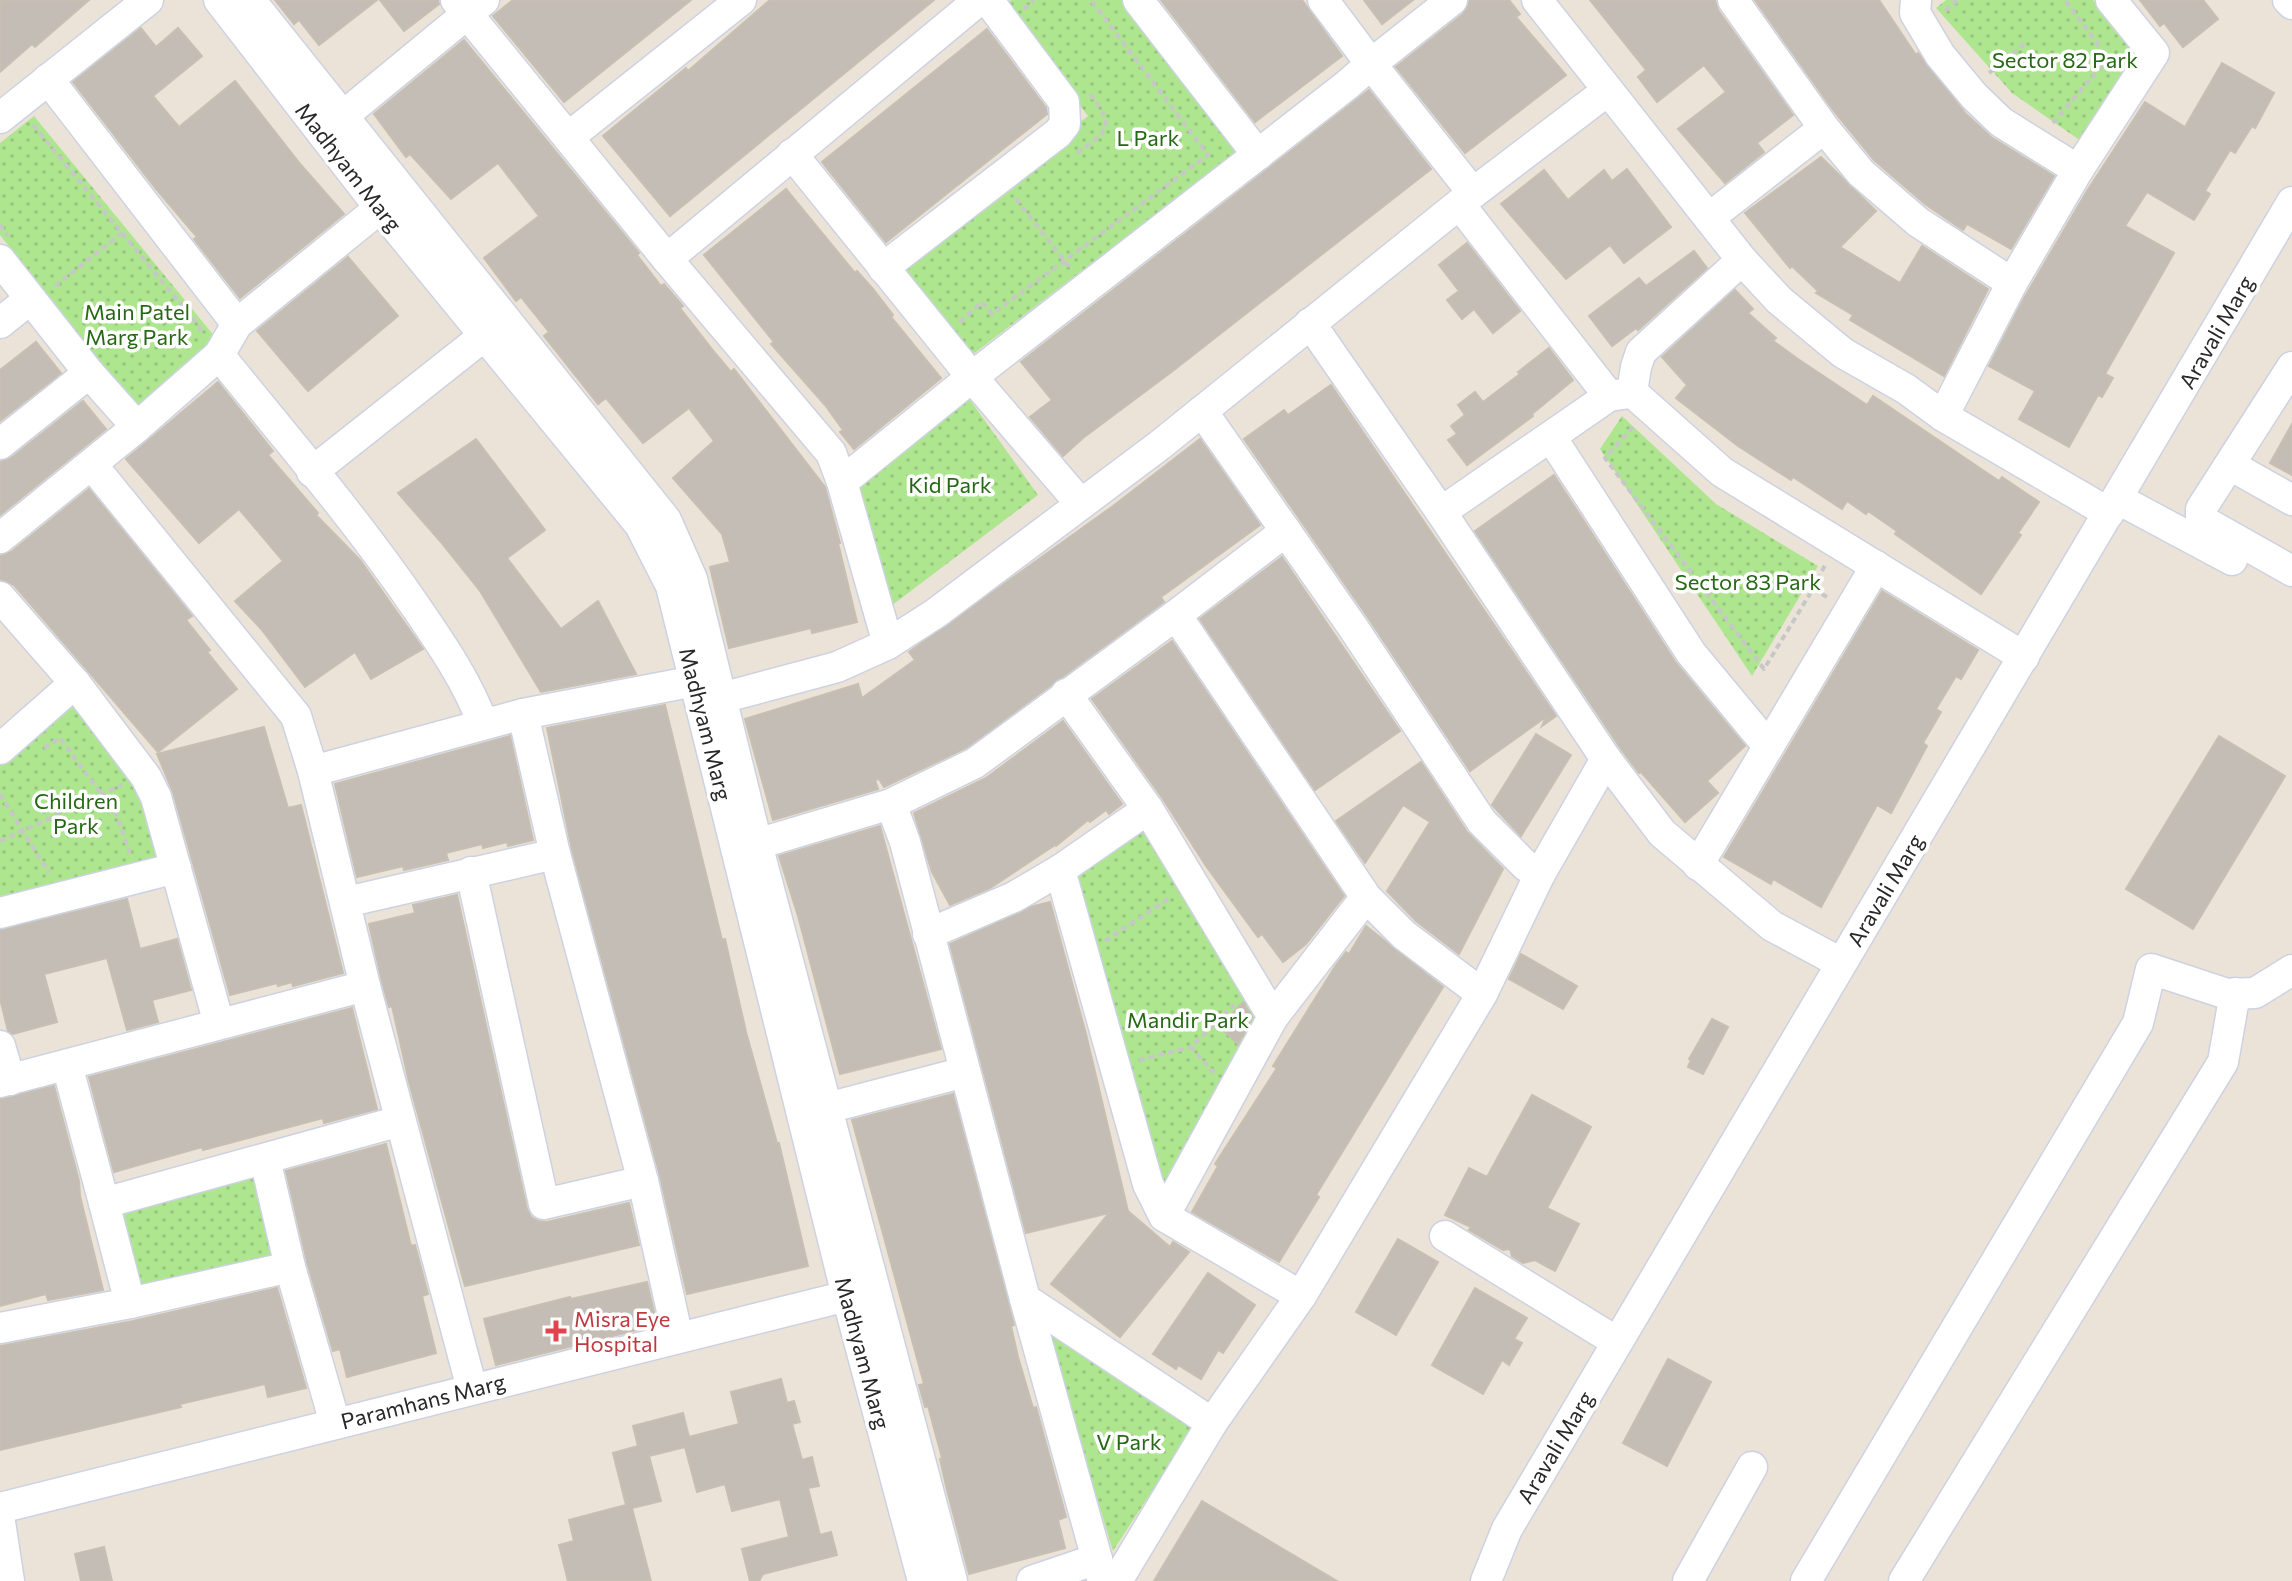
<svg xmlns="http://www.w3.org/2000/svg" width="2292" height="1581" viewBox="0 0 2292 1581" font-family="Commissioner,sans-serif">
  <style>
    .park { fill: url(#park-dots) }
    .building { fill: #c3bdb5; stroke: #c7bfb2; stroke-width: 2 }
    .lines { fill: none; stroke-linecap: round; stroke-linejoin: round }
    .minor-casing { stroke: #cdd2e2; stroke-width: 33 }
    .path { stroke: #c7c7c7; stroke-width: 4; stroke-dasharray: 6 4; stroke-linecap: butt }
    .minor { stroke: #fff; stroke-width: 30 }
    .health-dot { fill: #e0444e; stroke: #fff; stroke-width: 3 }
    .labels { text-anchor: middle; dominant-baseline: central; stroke-width: 7; stroke-linejoin: round; paint-order: stroke }
    .park-label { font-size: 22px; fill: #266815; stroke: #fff }
    .street-label { font-size: 22px; fill: #282828; stroke: #fff }
    .health-label { font-size: 22px; fill: #be3a42; stroke: #fff; text-anchor: start }
  </style>
  <defs>
    <pattern id="park-dots" width="8" height="8" patternUnits="userSpaceOnUse" patternTransform="scale(2)"><rect width="8" height="8" fill="#aee690"/><path d="M2 2h.1M6 6h.1" fill="none" stroke="#96c57c" stroke-width="1.8" stroke-linecap="round"/></pattern>
  </defs>
  <rect width="100%" height="100%" fill="#ece3d8"/>
  <g class="park">
    <path d="M1011,0h112l116,150 -267,205 -73,-94 189,-145 -84,-110z"/>
    <path d="M1946,0h147l48,59 -60,82 -69,-48 -76,-85z"/>
    <path d="M34,116l186,227 -79,71 -141,-179v-92z"/>
    <path d="M965,393l73,102 -147,111 -34,-128z"/>
    <path d="M1622,416l94,88 102,62 -66,110 -152,-227z"/>
    <path d="M75,683l71,94 30,91 -176,45v-164z"/>
    <path d="M1148,809l125,208 -109,199 -104,-346z"/>
    <path d="M258,1161l32,106 -160,30 -22,-95z"/>
    <path d="M1044,1323l149,105 -80,123z"/>
  </g>
  <g class="building">
    <path d="M0,0h89l-54,47 -3,-3 -32,28z"/>
    <path d="M275,0h102l-58,45 -20,-25 -5,4z"/>
    <path d="M380,0h58l1,4 -35,27z"/>
    <path d="M513,0h178l-127,102 -71,-86z"/>
    <path d="M770,0h164l-264,216 -67,-80 83,-68 2,3z"/>
    <path d="M1161,0h141l40,56 -87,66z"/>
    <path d="M1364,0h49l-31,24z"/>
    <path d="M1470,0h39l11,14 -4,3 50,58 -101,78 -69,-86 67,-53z"/>
    <path d="M1590,0h125l3,10 75,105 -36,28 7,9 -39,31 -47,-54 48,-37 -22,-27 -47,37 -19,-25 8,-7z"/>
    <path d="M1755,0h124l37,55 2,-2 48,61 25,23 63,39 -43,73 -44,-25 -4,6 -38,-26 -51,-44 -41,-50z"/>
    <path d="M2140,0h63l15,19 -35,28 -19,-24 -4,3z"/>
    <path d="M141,28l15,19 22,-19 24,28 -49,40 26,31 56,-46 66,84 43,49 -104,84 -46,-59 3,-2 -40,-47 -84,-108z"/>
    <path d="M987,29l59,79 1,6 -161,128 -64,-80z"/>
    <path d="M464,40l175,213 -2,2 24,31 3,-2 19,22 -3,2 35,45 16,19 3,-3 91,118 15,56h-2l19,79 -45,11 -1,-5 -82,20 -19,-81 20,-5 -8,-28 -49,-56 41,-37 -25,-33 -46,35 -37,-45 -8,6 -54,-68 5,-4 -28,-35 -5,4 -32,-43 55,-42 -41,-53 -47,36 -41,-45 -4,3 -32,-43z"/>
    <path d="M2222,63l52,30 -19,35 -3,-2 -17,27 -5,-3 -25,41 5,3 -16,26 -47,-28 -22,34 49,27 -69,121 8,4 -11,19 -4,-2 -29,52 -50,-28 16,-28 -46,-25 34,-66 64,-109 58,-89 40,25z"/>
    <path d="M1369,90l62,79 -257,201 -91,68 -20,18 -33,-39 22,-17 -31,-38z"/>
    <path d="M1821,157l55,54 -36,36 60,36 22,-37 66,43 -44,87 -94,-56 3,-5 -37,-22 2,-2 -26,-25 -2,2 -45,-55z"/>
    <path d="M1627,169l44,58 -47,36 -14,-18 -44,34 -65,-75 43,-34 24,30 36,-30 8,11z"/>
    <path d="M786,189l69,84 2,-2 16,18 20,26 -2,2 50,61 -87,71 -14,-17 3,-2 -18,-25 -54,-61 3,-2 -70,-87z"/>
    <path d="M1467,243l53,68 -27,22 -19,-24 -12,10 -15,-19 12,-9 -20,-26z"/>
    <path d="M1694,251l13,17 -69,62 -2,-2 -24,18 -23,-30 50,-38 7,8z"/>
    <path d="M348,257l50,59 -90,75 -51,-60z"/>
    <path d="M1735,290l18,19 -5,4 28,25 -3,3 25,18 69,46 6,-9 126,85 3,-4 37,25 -21,31 3,2 -40,59 -86,-60 2,-3 -29,-20 -2,3 -19,-13 -5,8 -49,-32 -2,3 -53,-34 -62,-48 11,-13 -25,-28z"/>
    <path d="M36,342l25,31 -61,48v-51z"/>
    <path d="M1549,348l24,32 -41,34 1,2 -66,49 -19,-25 9,-6 -6,-8 14,-11 -7,-10 17,-13 8,10 37,-28 -2,-2z"/>
    <path d="M218,382l55,69 -5,4 50,58 -2,2 44,45 63,89 -52,30 -16,-27 -50,35 -43,-57 -27,-29 48,-40 -44,-52 -40,34 -73,-84z"/>
    <path d="M1331,385l225,331 -14,10 4,-9 -76,54 -103,-155 -123,-177 40,-29 4,5z"/>
    <path d="M83,401l23,28 -106,86v-53l11,-4z"/>
    <path d="M2292,424v51l-22,-12z"/>
    <path d="M476,439l69,91 -38,28 54,71 37,-28 38,73 -95,18 -61,-101 -40,-50 -42,-48z"/>
    <path d="M1200,439l60,86 -99,72 3,5 -198,146 -82,39 -5,-8 -4,1 3,9 -105,31 -28,-101 113,-35 4,14 53,-38 -6,-8 204,-146z"/>
    <path d="M1554,475l122,188 69,83 -38,35 11,12 -33,29 -44,-50 -2,1 -18,-24 -146,-218z"/>
    <path d="M89,489l103,127 -6,4 24,30 -3,2 30,37 -79,63 -144,-167 -14,-6v-23l11,-4z"/>
    <path d="M1282,557l118,174 -85,59 -115,-171z"/>
    <path d="M1882,591l96,59 -17,29 -5,-3 -20,33 5,3 -18,31 4,3 -36,67 -14,-8 -56,102 -48,-28 -2,5 -47,-27z"/>
    <path d="M1172,641l172,255 -38,48 -23,18 -21,-28 -4,3 -52,-71 -43,-67 -71,-100z"/>
    <path d="M665,705l57,235 3,-1 21,93 31,111h2l29,123 -121,28 -27,-118 -88,-326 -25,-122z"/>
    <path d="M1063,721l59,83 -13,10 -3,-4 -16,12 -2,-2 -32,26 -1,-1 -65,43 -40,17 -18,-33 -18,-59 72,-35z"/>
    <path d="M264,727l24,81 13,-3 42,168 -50,13 -1,-4 -14,4 -1,-3 -47,12 -57,-203 -16,-38z"/>
    <path d="M1536,734l35,21 -50,81 -29,-31z"/>
    <path d="M510,736l23,104 -25,6 -1,-4 -24,6 -1,-4 -36,9 2,7 -44,10 -1,-4 -46,11 -22,-93z"/>
    <path d="M2219,736l66,40 -92,153 -67,-40z"/>
    <path d="M1421,762l46,70 36,37 -44,85 -43,-33 -29,-30 43,-69 -27,-17 -38,58 -29,-42z"/>
    <path d="M880,826l61,223 -101,25 -42,-158 -19,-60z"/>
    <path d="M457,895l70,314 4,8 7,4 9,1 82,-19 10,42 -174,41 -56,-204 -17,-76 -3,1 -7,-25 -13,-58 46,-11 -2,-8z"/>
    <path d="M127,899l13,50 37,-10 14,51 -39,10 6,22 -31,8 -20,-72 -63,16 13,48 -44,12 -5,-3 -8,-32v-69z"/>
    <path d="M1050,902l36,132 42,177 42,36 3,-5 16,10 -69,85 -69,-53 58,-71 -83,20 -76,-289 84,-38z"/>
    <path d="M1366,926l77,61 -127,208 3,2 -40,65 -87,-50 26,-46 -3,-2 62,-96 -4,-2 15,-24 48,-77 10,-13 3,2z"/>
    <path d="M1521,954l56,32 -14,23 -54,-30z"/>
    <path d="M1243,1002l9,15 -14,27 -18,-17z"/>
    <path d="M352,1008l25,101 -53,14 -1,-5 -120,32 -1,-3 -88,25 -25,-95z"/>
    <path d="M1712,1019l16,8 -25,47 -15,-7 3,-7 -2,-1z"/>
    <path d="M54,1086l25,95 1,15 23,94 -55,10 -2,-6 -46,12v-207z"/>
    <path d="M953,1094l61,231 -3,1 7,31 15,51 3,-1 30,110 -8,3 7,28 -96,26 -22,-84 -7,-31 2,-1 -14,-52 -3,1 -6,-22 5,-1 -72,-264z"/>
    <path d="M1532,1095l59,32 -44,81 32,16 -24,47 -20,-11 -12,3 -11,-7 -2,-7 -7,1 -34,-20 2,-3 -26,-12 24,-47 18,9z"/>
    <path d="M386,1144l25,102 4,-1 13,49 -6,2 14,57 -89,24 -7,-28 -7,2 -26,-89 -21,-91z"/>
    <path d="M1398,1239l40,23 -42,73 -40,-23z"/>
    <path d="M1208,1273l47,32 -32,48 -5,-3 -17,29 -23,-14 -2,4 -23,-15z"/>
    <path d="M647,1282l10,43 -161,40 -12,-46 86,-22 1,2z"/>
    <path d="M277,1288l29,100 -38,9 -3,-13 -85,20 1,3 -38,9 -143,34v-104l133,-25z"/>
    <path d="M1475,1288l52,30 -13,21 8,4 -13,22 -7,-5 -19,34 -51,-29z"/>
    <path d="M1668,1359l43,23 -44,84 -44,-23z"/>
    <path d="M781,1379l6,24 7,-2 6,21 -8,2 10,36 10,-3 7,29 -11,2 12,47 11,-3 6,23 -74,19 -4,7h-9l-8,-32 47,-12 -9,-38 -48,12 -7,-27 -28,8 -12,-45 -36,9 12,45 -29,7 19,73h-83l-9,-36 15,-4 -5,-21 57,-15 -13,-52 25,-7 -5,-20 50,-13 6,24 50,-13 -8,-32z"/>
    <path d="M1202,1501l135,80h-183z"/>
    <path d="M104,1547l8,34h-31l-6,-27z"/>
  </g>
  <g class="lines">
    <defs>
      <g id="minor">
        <path d="M219,0l161,208 260,317 31,61 176,710 76,285"/>
        <path d="M250,0l416,520 26,59 65,265 195,737"/>
        <path d="M456,0l211,259 164,194 11,29 46,162"/>
        <path d="M1138,0l120,155"/>
        <path d="M1323,0l48,64 81,-64"/>
        <path d="M1537,0l205,260 37,40 64,53 63,36 37,27 166,97"/>
        <path d="M1733,0l91,128"/>
        <path d="M1916,0l-1,13 25,42 34,41 27,26 77,48"/>
        <path d="M2288,0l4,4"/>
        <path d="M48,79l189,245"/>
        <path d="M343,116l141,-116"/>
        <path d="M0,118l148,-118"/>
        <path d="M570,136l171,-136"/>
        <path d="M792,154l180,223 108,126"/>
        <path d="M1460,205l149,191"/>
        <path d="M1709,218l115,-90 37,45 57,49 94,61"/>
        <path d="M667,259l312,-259"/>
        <path d="M0,260l89,113 48,54"/>
        <path d="M1742,260l-101,92 -5,15 -4,25 90,80 302,185"/>
        <path d="M883,268l175,-135 7,-9 -1,-22 -76,-102"/>
        <path d="M0,323l30,-24"/>
        <path d="M1310,323l131,189 165,247 56,74 110,93 69,37"/>
        <path d="M219,355c67,83 137,164 197,252 26,38 51,74 67,117"/>
        <path d="M2292,367l-91,142v7l6,7 85,48"/>
        <path d="M1202,411l150,215 130,196 44,44 14,8"/>
        <path d="M1943,416l69,-133 66,-113 76,-117 -43,-53"/>
        <path d="M1551,437l140,216 77,93"/>
        <path d="M0,444l89,-71"/>
        <path d="M92,465l204,251 17,55 52,215 107,403"/>
        <path d="M2230,465l62,35"/>
        <path d="M312,472l172,-136"/>
        <path d="M842,482l130,-105 375,-292 24,-21 102,129"/>
        <path d="M2118,499l114,61"/>
        <path d="M1441,512l168,-116 21,-3"/>
        <path d="M0,538l137,-111 82,-72 18,-31 143,-116"/>
        <path d="M0,597l75,86 71,94 10,20 63,227"/>
        <path d="M1176,615l190,282 38,38 78,59"/>
        <path d="M1066,694l82,115 125,208"/>
        <path d="M703,703l134,-36 51,-23 48,-31 224,-168 313,-252 134,-102"/>
        <path d="M523,714l32,140 88,327 35,157"/>
        <path d="M0,749l75,-66"/>
        <path d="M313,771l210,-57 172,-33"/>
        <path d="M891,804l14,38 120,457 187,124"/>
        <path d="M757,844l134,-40 84,-41 201,-148 110,-84"/>
        <path d="M1698,865l178,-299"/>
        <path d="M1060,870l88,314 16,32 137,80"/>
        <path d="M471,872l73,332 99,-23"/>
        <path d="M346,902l209,-48"/>
        <path d="M0,913l176,-45"/>
        <path d="M928,934l86,-37 46,-27 88,-61"/>
        <path d="M0,1046l10,34"/>
        <path d="M67,1065l37,138"/>
        <path d="M0,1082l365,-96"/>
        <path d="M827,1108l138,-36"/>
        <path d="M265,1159l25,108 45,156"/>
        <path d="M1164,1216l109,-199 93,-120"/>
        <path d="M1445,1236l172,106"/>
        <path d="M1025,1299l78,282"/>
        <path d="M130,1303l160,-36"/>
        <path d="M0,1328l130,-25 -26,-100 296,-82"/>
        <path d="M0,1508l847,-212"/>
        <path d="M0,1522l9,59"/>
        <path d="M1032,1581l65,-22"/>
        <path d="M1117,1581l95,-158 89,-127 181,-302 58,-120 66,-115"/>
        <path d="M1486,1581l21,-52 785,-1327"/>
        <path d="M1688,1581l64,-114"/>
        <path d="M1806,1581l332,-558 13,-54 76,25 28,-1 37,-23"/>
        <path d="M1904,1581l319,-519 12,-69"/>
      </g>
    </defs>
    <use href="#minor" class="minor-casing"/>
    <g class="path">
      <path d="M1024,9l10,-9"/>
      <path d="M1945,11l13,-11"/>
      <path d="M1989,73l38,-31"/>
      <path d="M2053,123l55,-65 -43,-58"/>
      <path d="M33,125l166,201 2,6"/>
      <path d="M1077,153c32,-23 39,-26 12,-60"/>
      <path d="M1016,199l54,69"/>
      <path d="M0,225l8,11"/>
      <path d="M55,286l67,-53"/>
      <path d="M960,322l22,-20 10,12 216,-159 -117,-155"/>
      <path d="M1633,427l-28,31 159,211 49,-80 14,8"/>
      <path d="M1813,589l12,-24"/>
      <path d="M44,748l16,-10 56,76 14,39"/>
      <path d="M0,794l49,79"/>
      <path d="M0,841l122,-56"/>
      <path d="M1105,941l66,-44"/>
      <path d="M1139,1060l52,-13"/>
      <path d="M1214,1073l-23,-26 43,-42"/>
    </g>
    <use href="#minor" class="minor"/>
  </g>
  <path class="health-dot" d="M552 1319h8v8h8v8h-8v8h-8v-8h-8v-8h8z"/>
  <g class="labels">
    <g class="park-label">
      <text x="2065" y="59">Sector 82 Park</text>
      <text x="1148" y="137">L Park</text>
      <text x="137" y="311">Main Patel<tspan x="137" dy="25">Marg Park</tspan></text>
      <text x="950" y="484">Kid Park</text>
      <text x="1748" y="581">Sector 83 Park</text>
      <text x="76" y="800">Children<tspan x="76" dy="25">Park</tspan></text>
      <text x="1188" y="1019">Mandir Park</text>
      <text x="1129" y="1441">V Park</text>
    </g>
    <g class="street-label">
      <text transform="translate(349 167) rotate(52)">Madhyam Marg</text>
      <text transform="translate(2216 332) rotate(-60)">Aravali Marg</text>
      <text transform="translate(706 724) rotate(76)">Madhyam Marg</text>
      <text transform="translate(1885 890) rotate(-59)">Aravali Marg</text>
      <text transform="translate(863 1353) rotate(75)">Madhyam Marg</text>
      <text transform="translate(423 1401) rotate(-14)">Paramhans Marg</text>
      <text transform="translate(1555 1447) rotate(-59)">Aravali Marg</text>
    </g>
    <g class="health-label">
      <text x="574" y="1318">Misra Eye<tspan x="574" dy="25">Hospital</tspan></text>
    </g>
  </g>
</svg>
